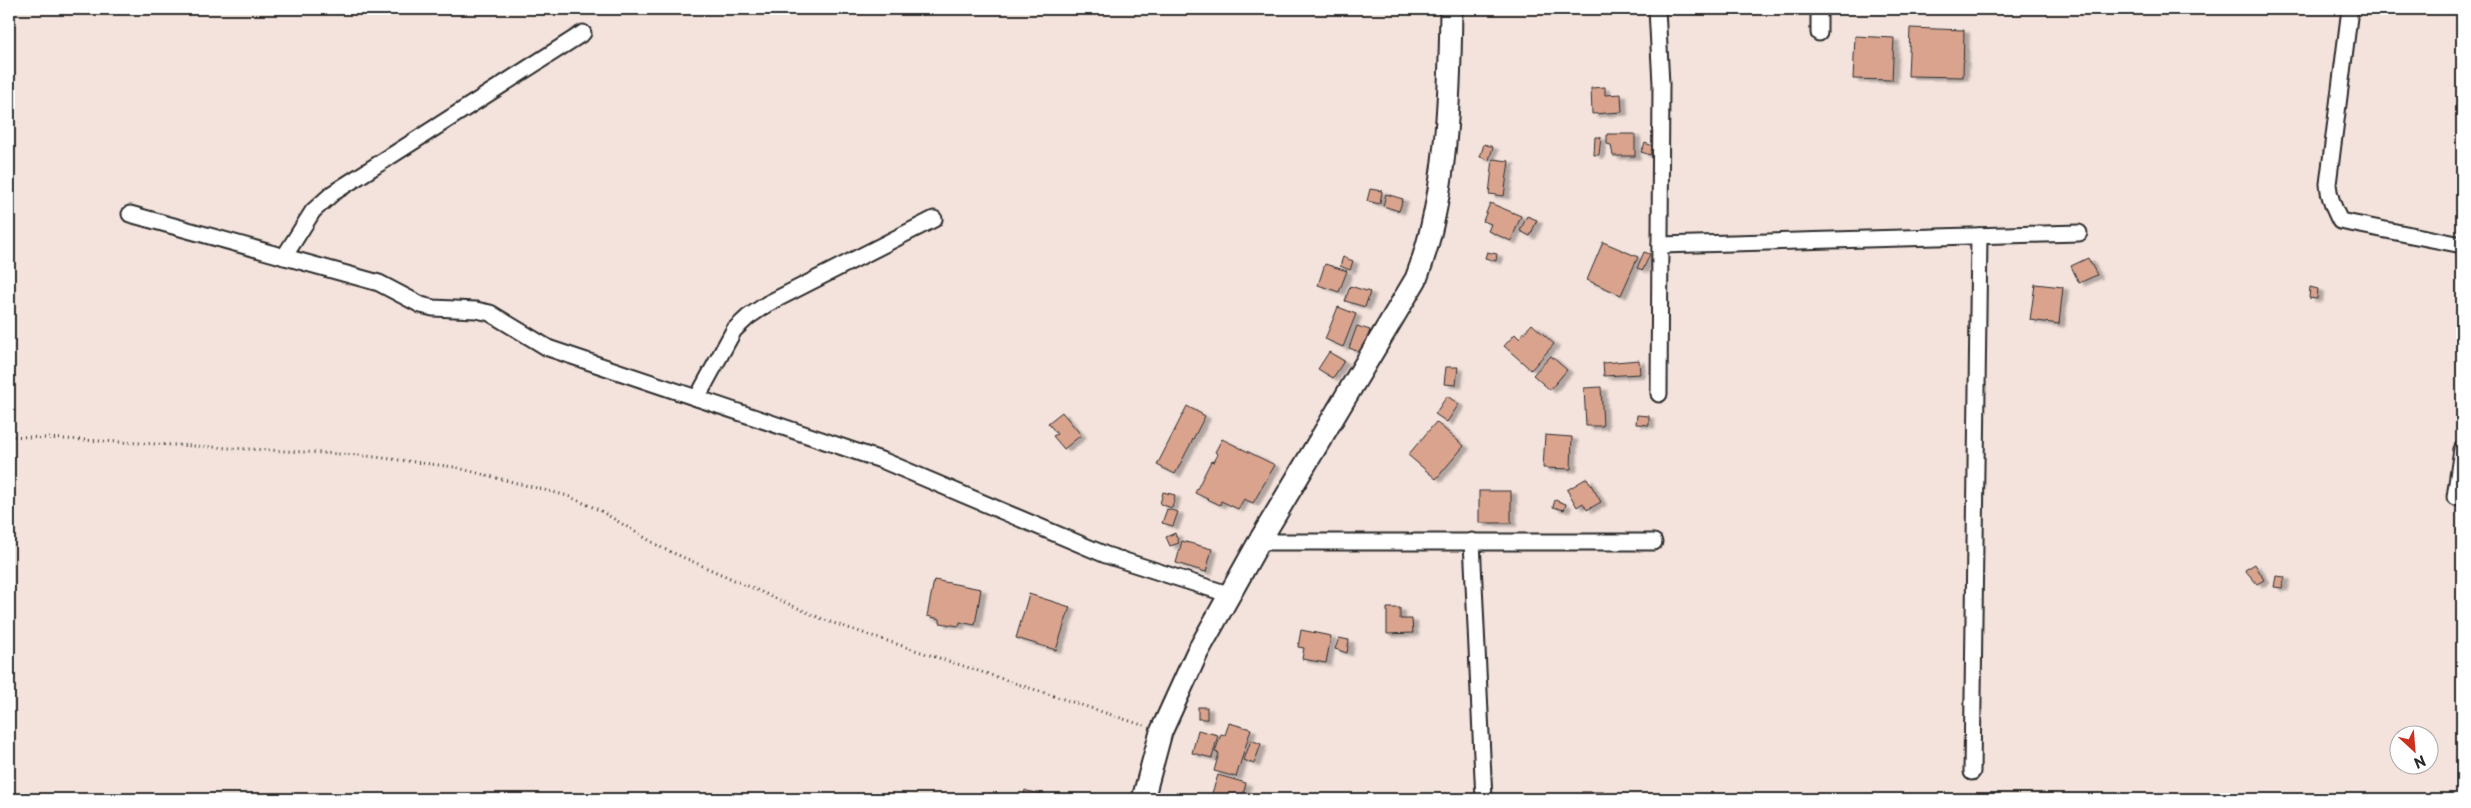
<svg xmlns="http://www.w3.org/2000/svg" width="2471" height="808" viewBox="0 0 2471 808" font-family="'Playpen Sans',sans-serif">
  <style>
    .building { fill: #d9a38e; stroke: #2b2b2b; filter: url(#shadow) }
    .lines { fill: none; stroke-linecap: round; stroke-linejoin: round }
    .minor-casing { stroke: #2b2b2b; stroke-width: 19 }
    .secondary-casing { stroke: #2b2b2b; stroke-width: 25 }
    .path { stroke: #2b2b2b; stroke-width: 3; stroke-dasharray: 1 4; stroke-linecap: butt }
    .minor { stroke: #fff; stroke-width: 15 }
    .secondary { stroke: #fff; stroke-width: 21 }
  </style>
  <defs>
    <filter id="shadow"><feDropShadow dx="5.5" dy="3" stdDeviation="1" flood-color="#0004"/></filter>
  </defs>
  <rect width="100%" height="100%" fill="#f4e3dd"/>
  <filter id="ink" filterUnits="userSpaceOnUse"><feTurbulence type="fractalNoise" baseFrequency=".02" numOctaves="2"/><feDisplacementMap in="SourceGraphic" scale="10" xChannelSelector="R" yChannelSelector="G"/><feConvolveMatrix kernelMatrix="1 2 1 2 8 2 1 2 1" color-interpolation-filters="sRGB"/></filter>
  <g filter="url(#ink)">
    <g class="building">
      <path d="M1910,28l54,2 -1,47 -55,-1z"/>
      <path d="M1855,36l39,2 -2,42 -39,-1z"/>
      <path d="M1605,87v8l16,-1 1,18 -30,2 -1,-26z"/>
      <path d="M1607,134h28v22h-22l-2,-11 -4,-1z"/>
      <path d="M1595,137h6l-2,18h-5z"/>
      <path d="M1645,143l8,3 -3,9 -9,-3z"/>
      <path d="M1484,144l9,3 -4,13 -9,-3z"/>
      <path d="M1493,159l16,2 -5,35 -15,-2z"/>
      <path d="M1370,189l12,2 -2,13 -13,-3z"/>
      <path d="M1386,194l17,5 -4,12 -16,-5z"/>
      <path d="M1490,203l31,13 -10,25 -23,-10 3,-7 -8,-3z"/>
      <path d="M1527,216l10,4 -7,16 -10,-5z"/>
      <path d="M1603,242l35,15 -17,38 -34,-15z"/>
      <path d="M1487,252l10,2 -1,7 -11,-3z"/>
      <path d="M1644,252l6,2 -7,16 -6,-2z"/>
      <path d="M1343,257l10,4 -3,9 -10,-4z"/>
      <path d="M2088,258l9,17 -18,8 -8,-17z"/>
      <path d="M1325,264l22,7 -8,21 -21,-7z"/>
      <path d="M2035,284l28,3 -4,37 -29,-4z"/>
      <path d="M1350,286l20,6 -5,15 -20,-6z"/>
      <path d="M2310,287l8,2 -1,10 -8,-1z"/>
      <path d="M1338,307l18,7 -13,33 -18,-8z"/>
      <path d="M1532,324l22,20 -23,26 -27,-24 11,-12 4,4z"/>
      <path d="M1357,326l13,4 -8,23 -13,-5z"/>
      <path d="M1329,352l15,9 -11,17 -15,-9z"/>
      <path d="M1551,356l16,14 -17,20 -17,-15z"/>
      <path d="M1639,360l1,14 -36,2 -1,-13z"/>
      <path d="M1446,367h12l-2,18 -12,-1z"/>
      <path d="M1601,387l2,39h-17l-2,-38z"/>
      <path d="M1447,396l12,8 -12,18 -12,-8z"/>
      <path d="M1187,406l18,10 -30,58 -18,-9z"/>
      <path d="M1062,412l19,23 -17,14 -11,-13 4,-2 -9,-11z"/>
      <path d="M1637,415l12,1v9l-13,-1z"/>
      <path d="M1436,422l28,24 -28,33 -28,-24z"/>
      <path d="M1545,435l27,2 -1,32 -28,-1z"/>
      <path d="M1222,439l53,26 -22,38 -9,-4 -6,10 -17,-8 -1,4 -25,-12 16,-32 3,1 4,-8 -3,-2z"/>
      <path d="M1587,478l14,24 -14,8 -4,-7 -6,4 -10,-17z"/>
      <rect x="1479" y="491" width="32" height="32"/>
      <path d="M1163,492l12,3 -3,13 -12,-4z"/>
      <path d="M1555,500l11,4 -2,6 -11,-3z"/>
      <path d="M1167,509l11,3 -5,14 -11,-3z"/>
      <path d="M1175,533l4,10 -9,3 -4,-9z"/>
      <path d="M1182,541l30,8 -6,23 -30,-9z"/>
      <path d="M2255,564l9,16 -7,4 -12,-14z"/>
      <path d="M2276,576l9,1 -3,11 -8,-1z"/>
      <path d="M934,580l47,9 -6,36 -15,-3 -1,4 -19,-3v-4l-13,-3z"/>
      <path d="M1029,594l41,13 -14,43 -40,-12z"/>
      <path d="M1387,608h13v11h12l1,14 -26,1z"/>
      <path d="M1301,630l30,6 -5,27 -24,-4 2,-11 -6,-1z"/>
      <path d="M1339,638l10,2 -2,13 -12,-4z"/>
      <rect x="1198" y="707" width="9" height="12"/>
      <path d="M1229,723l22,6 -15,48 -22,-6 5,-18 -4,-1 6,-18 4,1z"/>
      <path d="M1198,730l20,5 -6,23 -20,-5z"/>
      <path d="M1251,740l10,4 -7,20 -10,-4z"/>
      <path d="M1218,775l28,8 -4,16h-32z"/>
      <path d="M1025,790l2,1 39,8h-43z"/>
      <rect x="1582" y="792" width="21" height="7"/>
    </g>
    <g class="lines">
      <defs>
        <g id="minor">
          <path d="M1657,9l4,75 -2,310"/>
          <path d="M1819,9v24"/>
          <path d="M2350,9l-22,175c1,14 6,25 12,37l122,24"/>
          <path d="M130,214l249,69 42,22 12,3 43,2 14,3 58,35 336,113 222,94 125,40"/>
          <path d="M1660,245l419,-12"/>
          <path d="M284,257l29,-46 20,-18 250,-160"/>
          <path d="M697,398l37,-68 14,-13 19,-13 167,-85"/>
          <path d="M2455,497l7,-48"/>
          <path d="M1472,541l12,258"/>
          <path d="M1259,542h395"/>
          <path d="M1972,772l7,-536"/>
        </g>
        <path id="secondary" d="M1143,799l18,-67 36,-79 62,-111 157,-263c31,-80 34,-185 35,-270"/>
      </defs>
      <use href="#minor" class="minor-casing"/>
      <use href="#secondary" class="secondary-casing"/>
      <path class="path" d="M9,436l350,19 95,12 114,29 31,14 63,38 165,73 318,105"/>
      <use href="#minor" class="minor"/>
      <use href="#secondary" class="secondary"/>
    </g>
  </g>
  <rect width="2471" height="808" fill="none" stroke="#fff" stroke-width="30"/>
  <rect x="15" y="15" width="2441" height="778" fill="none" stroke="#2b2b2b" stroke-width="2" filter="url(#ink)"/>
  <g transform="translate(2414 750) rotate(154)"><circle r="24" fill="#ffffff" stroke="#aaaaaa"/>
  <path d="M0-4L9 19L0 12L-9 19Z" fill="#c8321e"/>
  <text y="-8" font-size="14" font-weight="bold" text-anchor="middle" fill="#2b2b2b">N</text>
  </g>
</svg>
